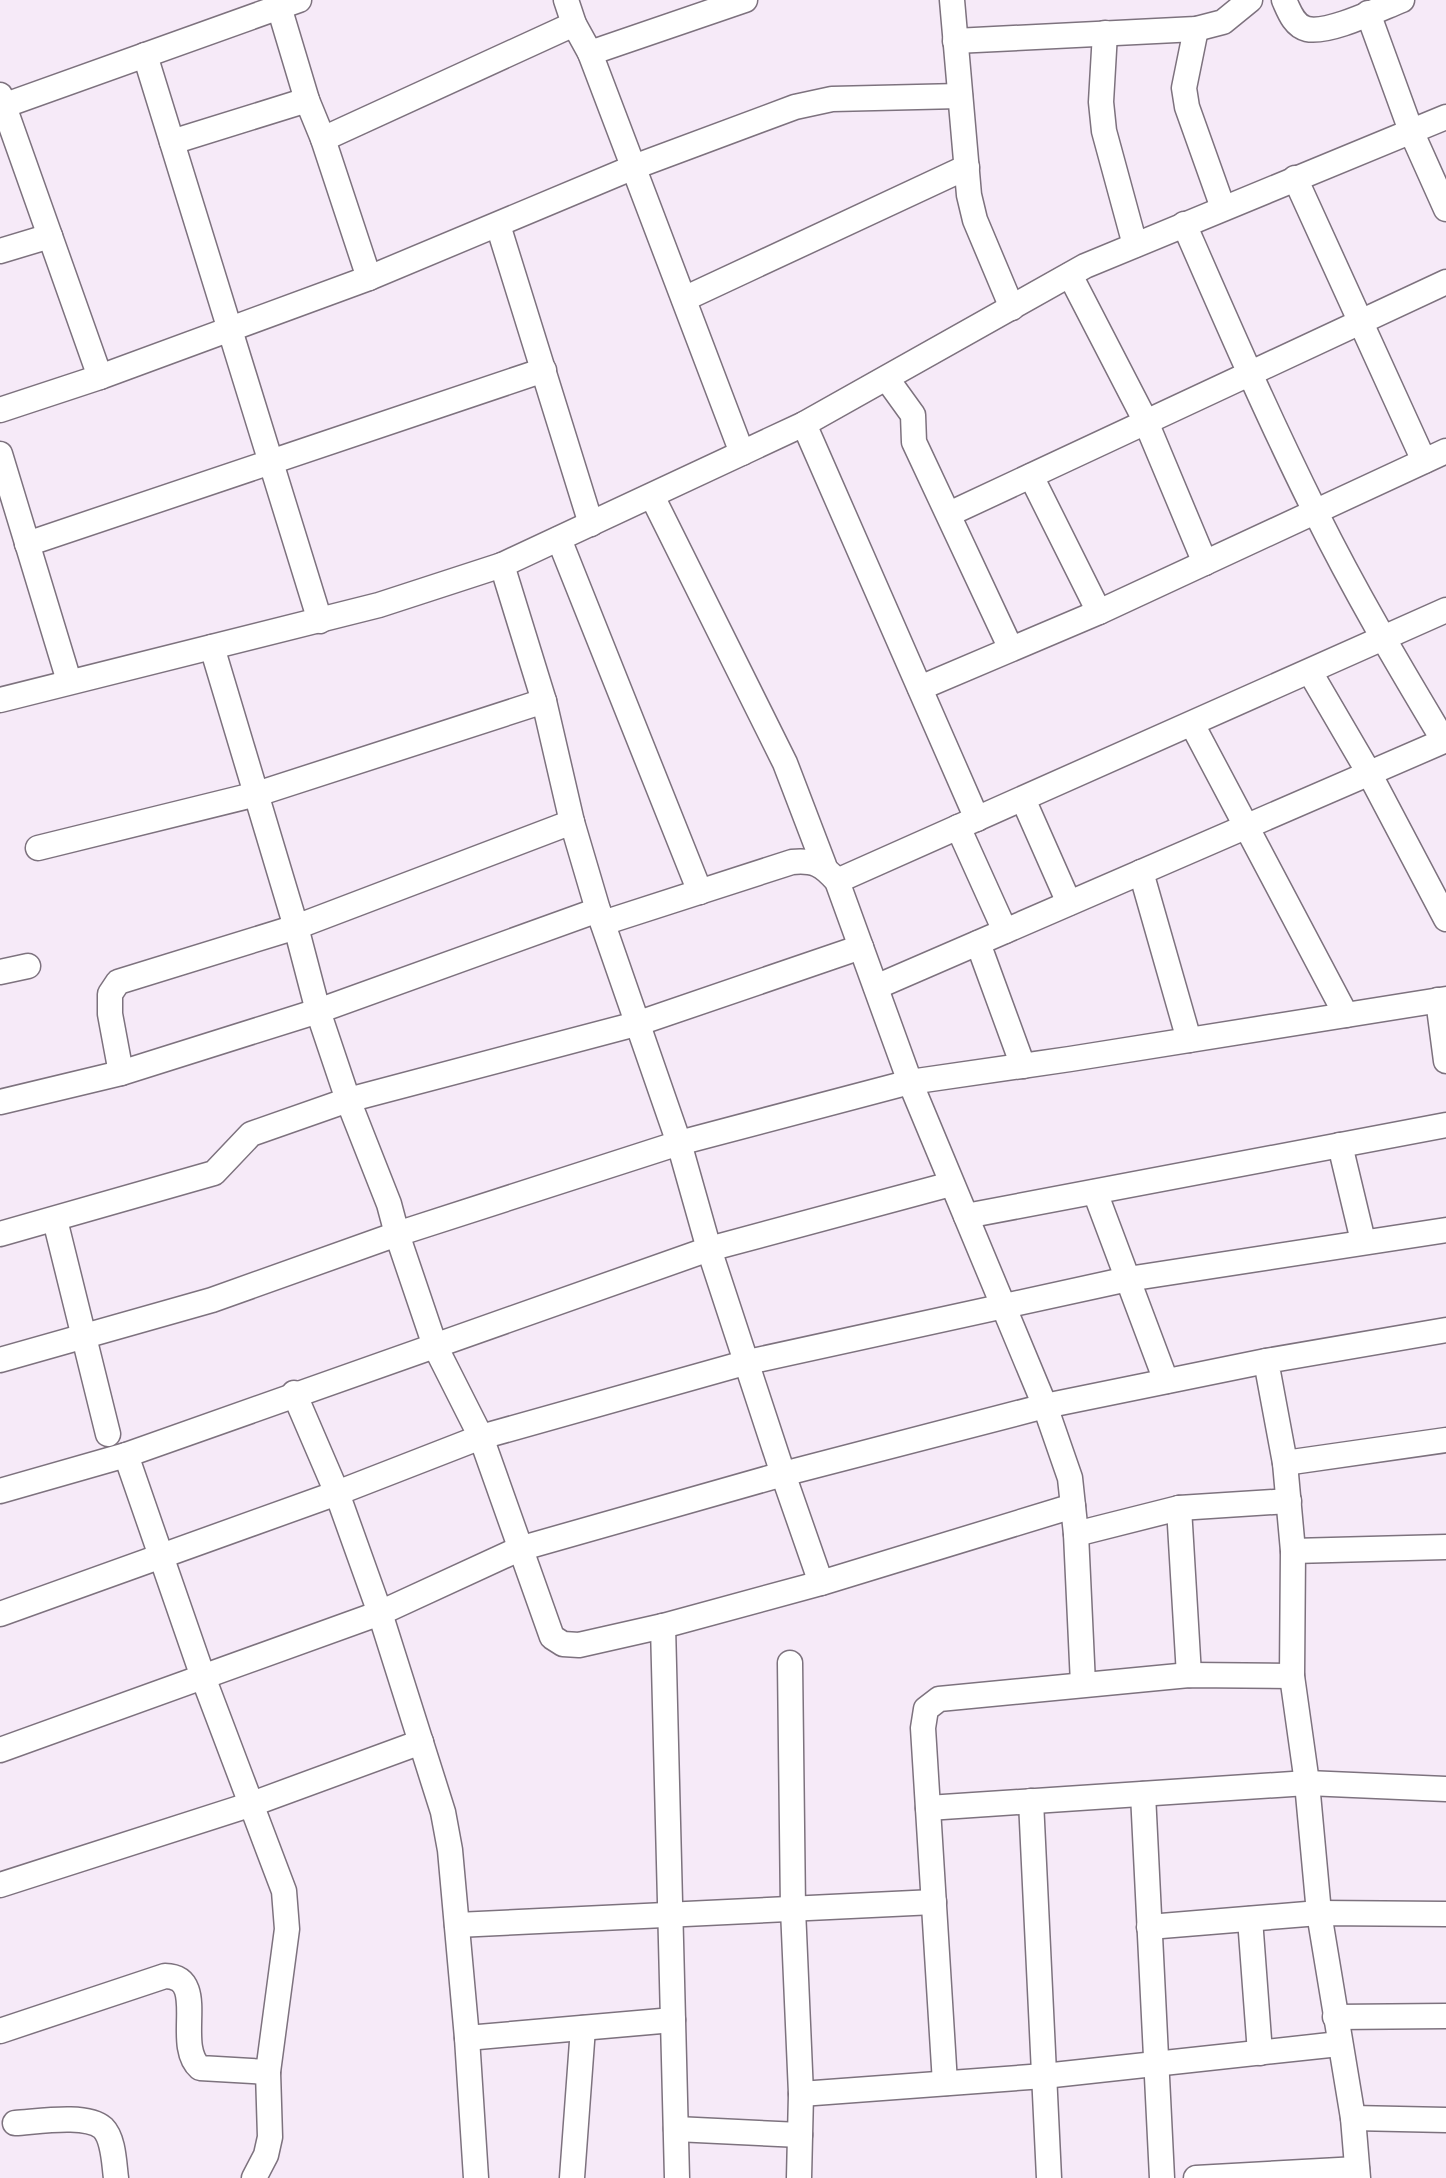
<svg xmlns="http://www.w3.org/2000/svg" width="1446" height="2178" viewBox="0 0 1446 2178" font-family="Roboto,sans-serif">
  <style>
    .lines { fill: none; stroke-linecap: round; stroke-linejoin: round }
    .minor-casing { stroke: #7d727e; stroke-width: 27 }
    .minor { stroke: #fff; stroke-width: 24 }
  </style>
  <rect width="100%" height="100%" fill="#f6eaf8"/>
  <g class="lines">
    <defs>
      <g id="minor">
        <path d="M277,0l30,100 16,39 46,139"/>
        <path d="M566,0l8,24 16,29 152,400"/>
        <path d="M952,0l17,195 6,25 37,88"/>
        <path d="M1284,0c5,11 10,26 23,29 22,5 72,-20 95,-29"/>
        <path d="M1368,13l43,118 35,78"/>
        <path d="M1196,29l-12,59 3,19 36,101"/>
        <path d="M1105,33l-4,69 3,29 31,114"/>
        <path d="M955,41l241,-12 27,-7 27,-22"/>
        <path d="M590,53l155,-53"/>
        <path d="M145,55l175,566"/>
        <path d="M0,95l100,282"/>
        <path d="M0,107l299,-107"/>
        <path d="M323,139l251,-115"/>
        <path d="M172,142l135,-42"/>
        <path d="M1295,178l129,283"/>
        <path d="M1184,224c42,96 84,193 131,287 39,79 84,155 129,230"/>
        <path d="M498,225l93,299"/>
        <path d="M0,251l50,-15"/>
        <path d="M1070,275l76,147 59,141"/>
        <path d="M684,299l283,-132"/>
        <path d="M887,379l26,36 1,27 97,207"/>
        <path d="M0,410l100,-33 269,-99 265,-111 161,-60 37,-8 128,-3"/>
        <path d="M804,424l173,395"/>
        <path d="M0,454l69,227"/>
        <path d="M1031,476l68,136"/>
        <path d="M652,496l133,267 39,102"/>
        <path d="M949,514l497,-232"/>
        <path d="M559,539l141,353"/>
        <path d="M27,544l517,-174"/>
        <path d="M502,565l42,136 28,121 26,88 81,233 30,106 74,225 262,-68 221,-45"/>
        <path d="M212,647l84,280 22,84 30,89 41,104 8,30 282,-91 231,-61 160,-23 376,-60"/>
        <path d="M1310,672l59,101 77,146"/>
        <path d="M920,688l179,-76 347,-161"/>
        <path d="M0,700l379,-95 123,-40 302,-141 281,-158 361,-149"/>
        <path d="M1192,724l154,291"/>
        <path d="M1023,799l46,104"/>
        <path d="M958,827l47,104"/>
        <path d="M38,848l219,-54 287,-93"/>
        <path d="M1141,872l48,168"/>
        <path d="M837,881l609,-271"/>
        <path d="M603,923l189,-61c22,-2 30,2 45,19l73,201 135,324 25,72 6,56 7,150"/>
        <path d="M978,943l45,123"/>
        <path d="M0,972l28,-6"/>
        <path d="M876,987l570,-247"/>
        <path d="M1438,1000l8,61"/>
        <path d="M121,1073l-11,-59v-20l8,-12 178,-55 276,-105"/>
        <path d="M0,1102l121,-29 197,-62 280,-101"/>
        <path d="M1340,1145l23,96"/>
        <path d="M1095,1192l71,189"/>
        <path d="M966,1216l480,-91"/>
        <path d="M55,1220l53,214"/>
        <path d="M0,1234l214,-61 37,-39 97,-34 288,-76 225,-77"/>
        <path d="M0,1360l212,-60 185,-66 38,112 46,91 71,200 11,7 16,1 84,-19 158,-43 252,-77"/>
        <path d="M294,1393l43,100 43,120 63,199 7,38 17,188 9,140"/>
        <path d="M126,1455l77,222 81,214 3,38 -19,143 2,65 -4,18 -12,23"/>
        <path d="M1285,1463l161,-23"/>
        <path d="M0,1491l126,-36 583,-206 242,-65"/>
        <path d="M1179,1508l10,167"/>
        <path d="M1076,1534l103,-26 110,-7"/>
        <path d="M1293,1551l153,-4"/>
        <path d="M0,1614l337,-121 144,-56 267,-75 380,-83 318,-49"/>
        <path d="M663,1626l14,552"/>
        <path d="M790,1663l3,246 8,185 -2,84"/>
        <path d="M0,1750l380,-137 139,-64 264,-75 38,109"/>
        <path d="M1143,1794l19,384"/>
        <path d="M1031,1801l18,377"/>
        <path d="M928,1808l379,-25 139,6"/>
        <path d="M0,1885l252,-81 169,-62"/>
        <path d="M1250,1919l10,134"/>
        <path d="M457,1925l477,-23"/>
        <path d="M1149,1927l170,-14 127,1"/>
        <path d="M1335,2017l111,-1"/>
        <path d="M0,2031l165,-55c45,1 8,68 35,92l68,4"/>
        <path d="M467,2038l206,-18"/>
        <path d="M945,2083l-22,-355 3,-19 13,-10 250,-24 103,1"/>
        <path d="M801,2094l243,-18 295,-32"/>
        <path d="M1353,2118l93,2"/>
        <path d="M15,2123c21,-1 71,-10 88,5 11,11 11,36 13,50"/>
        <path d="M676,2129l124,6"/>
        <path d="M572,2178l11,-150"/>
        <path d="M1196,2178l161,-9"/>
        <path d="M1358,2178l-5,-60 -34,-205 -12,-130 -15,-107 1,-125 -8,-88 -19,-102 180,-31"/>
      </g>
    </defs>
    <use href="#minor" class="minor-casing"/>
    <use href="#minor" class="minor"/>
  </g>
</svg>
